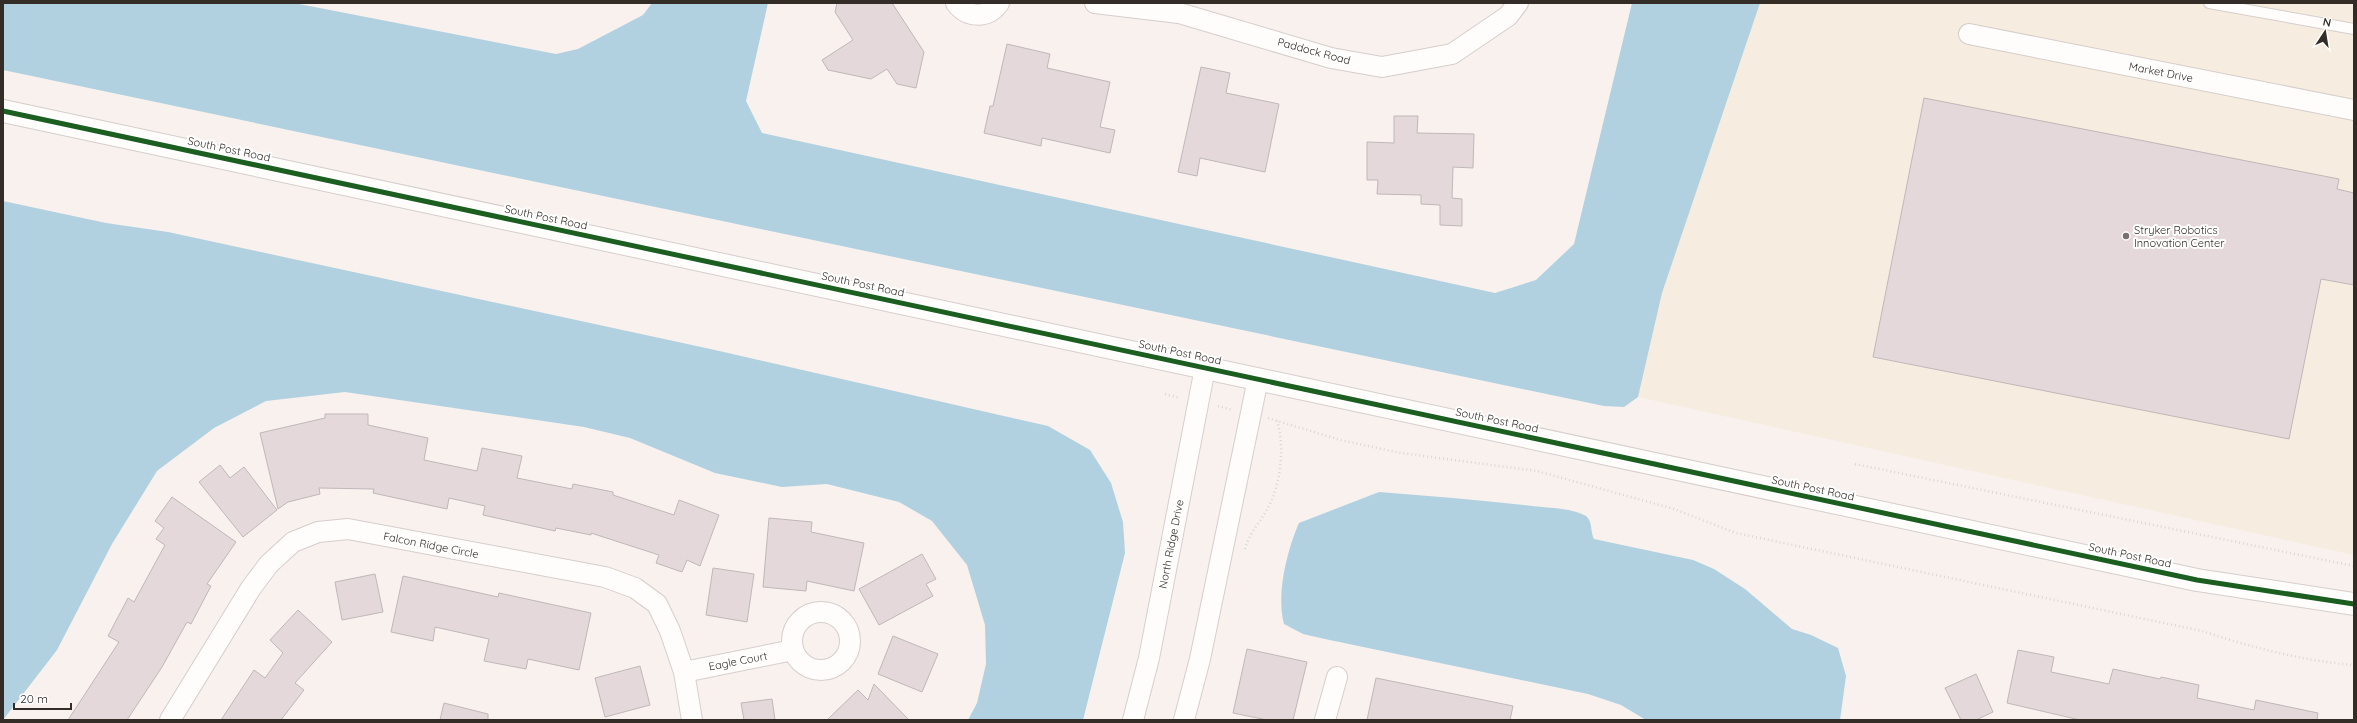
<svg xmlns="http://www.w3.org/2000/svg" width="2357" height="723" viewBox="0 0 2357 723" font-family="Quicksand,sans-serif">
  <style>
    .commercial { fill: #f6ecdf }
    .water { fill: #b1d1e0 }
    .building { fill: #e4d8db; stroke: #bfb8b8 }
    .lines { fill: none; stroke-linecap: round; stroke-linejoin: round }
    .service-casing { stroke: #d6cecb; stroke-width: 12 }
    .minor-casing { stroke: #d6cecb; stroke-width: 22 }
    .tertiary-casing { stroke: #d6cecb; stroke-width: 24 }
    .path { stroke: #d9d7d5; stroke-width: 2.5; stroke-dasharray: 1 3; stroke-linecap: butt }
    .service { stroke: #fefdfc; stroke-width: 10 }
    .minor { stroke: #fefdfc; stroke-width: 20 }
    .tertiary { stroke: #fefdfc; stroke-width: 22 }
    .cycleway-casing { stroke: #fff; stroke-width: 8 }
    .cycleway { stroke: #1b5e20; stroke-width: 5 }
    .poi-dot { fill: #79716d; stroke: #fff; stroke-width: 1.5 }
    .labels { text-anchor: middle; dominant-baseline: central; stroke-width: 4; stroke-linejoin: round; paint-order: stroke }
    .street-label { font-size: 11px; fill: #342c27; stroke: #fff }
    .poi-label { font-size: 11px; fill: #342c27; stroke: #fff; text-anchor: start }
  </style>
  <rect width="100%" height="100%" fill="#f8f1ee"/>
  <path class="commercial" d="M1760,3h594v552l-716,-158 24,-104z"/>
  <g class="water">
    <path d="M3,3h291l262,51 22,-5 65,-34 9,-12h116l-22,98 16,32 733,160 41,-13 38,-36 58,-241h128l-98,290 -24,104 -14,10 -20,-1 -1601,-336z"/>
    <path d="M3,201l103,22 62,9 547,118 333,76 42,24 21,33 12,39 2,31 -42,167h-115l9,-17 9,-39 -1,-39 -18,-60 -35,-44 -33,-19 -72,-18 -45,3 -67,-14 -85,-35 -46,-11 -239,-35 -79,9 -52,27 -57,43 -45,73 -55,106 -54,70z"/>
    <path d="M1379,492c52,4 102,8 153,14 16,2 38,2 52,9 9,4 6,16 10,24l99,21 21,9 31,20 47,40 19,6 27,13 8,28 -6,44h-194l-25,-15 -33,-11 -263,-55 -22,-5 -19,-10c-8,-28 3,-74 15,-101z"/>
  </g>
  <g class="building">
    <path d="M837,3h55l32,49 -8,36 -19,-4 -10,-15 -16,10 -43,-9 -6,-10 31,-20 -18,-28z"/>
    <path d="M1007,44l43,10 -3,14 63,14 -10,45 15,3 -5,23 -68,-15 -1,8 -57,-13 6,-27h3z"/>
    <path d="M1201,67l29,6 -4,20 53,11 -14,68 -65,-14 -3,18 -19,-4z"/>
    <path d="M1924,98l415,81 -2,10 17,4v92l-33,-6 -32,160 -416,-82z"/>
    <path d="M1394,116h24l-1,17 57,1 -1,34 -20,-1 -1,31 10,1v27l-22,-1v-20l-19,-1v-9l-44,-1 1,-14h-11v-38l27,1z"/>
    <path d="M325,414h43v11l60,13 -4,22 53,11 5,-23 40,8 -5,22 55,11 1,-5 40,8v3l61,20 5,-15 40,15 -19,51 -13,-6 -5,12 -26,-9 3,-8 -68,-22v2l-35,-7 -1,3 -72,-16 2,-9 -36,-8 -2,11 -74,-16 1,-4 -55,-1 1,6 -32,8 -10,7 -18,-76 65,-15z"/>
    <path d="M220,465l10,13 14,-11 33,43 -34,27 -44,-55z"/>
    <path d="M172,497l64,45 -29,42 4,2 -20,38 -4,-2 -25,45 -35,53h-59l51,-78 -11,-6 20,-38 6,4 31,-57 -9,-6 8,-11 -9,-7z"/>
    <path d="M769,518l43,4 -1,10 53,11 -10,48 -47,-10 -1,10 -43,-4z"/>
    <path d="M922,554l14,25 -10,5 7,12 -54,29 -20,-36z"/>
    <path d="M713,568l41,6 -7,48 -41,-7z"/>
    <path d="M375,574l8,38 -41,8 -7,-38z"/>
    <path d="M403,576l95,21 1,-4 92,20 -12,57 -51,-11 -2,10 -42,-8 5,-22 -54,-12 -2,14 -42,-9z"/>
    <path d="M298,610l34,32 -37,41 9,7 -23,30h-60l33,-50 11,8 18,-25 -13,-13z"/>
    <path d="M893,636l45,18 -16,38 -44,-18z"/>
    <path d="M1247,649l60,13 -14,58h-26l-34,-7z"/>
    <path d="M2018,650l36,7 -3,15 58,12 4,-15 47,10 1,-2 38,8 -2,13 57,12 2,-10 62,13 -1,7h-237l-73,-17z"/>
    <path d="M640,666l10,39 -45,12 -10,-39z"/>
    <path d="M1976,674l17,38 -17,8h-15l-16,-32z"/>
    <path d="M1376,678l137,28 -3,14h-143z"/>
    <path d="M874,684l35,36h-82l31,-30 10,10z"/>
    <path d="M772,699l3,21h-31l-3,-17z"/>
    <path d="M444,703l44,11v6h-48z"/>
  </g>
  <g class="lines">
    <defs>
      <path id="service" d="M2209,3l145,26"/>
      <g id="minor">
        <path d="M956,3c11,15 32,16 43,0"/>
        <path d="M1095,3l84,10 152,45 51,9 70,-13 56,-38 10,-13"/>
        <path d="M1969,34l385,76"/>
        <circle cx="821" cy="641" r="29"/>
        <path d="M684,672l109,-22"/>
        <path d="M170,720l81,-132 18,-24 24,-22 25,-10 30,-3 257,48 30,11 22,16 13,27 14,41 8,48"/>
        <path d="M1133,720l16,-62 56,-290"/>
        <path d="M1184,720l16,-61 58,-280"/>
        <path d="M1325,720l12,-43"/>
      </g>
      <path id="tertiary" d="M3,111l2194,469 157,24"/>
    </defs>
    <use href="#service" class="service-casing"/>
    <use href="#minor" class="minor-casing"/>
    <use href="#tertiary" class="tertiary-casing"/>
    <g class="path">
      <path d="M1165,394l15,4"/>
      <path d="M1218,406l14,4"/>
      <path d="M1268,418l72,22 61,13 136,18 137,38 62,24 466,98c49,16 100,30 152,34"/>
      <path d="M1855,464l499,102"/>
      <path d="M1245,549c4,-16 17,-29 24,-43 12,-24 16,-60 8,-85"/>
    </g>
    <use href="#service" class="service"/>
    <use href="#minor" class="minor"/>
    <use href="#tertiary" class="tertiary"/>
    <defs>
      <path id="cycleway" d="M3,111l2194,469 157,24"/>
    </defs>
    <use href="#cycleway" class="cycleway-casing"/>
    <use href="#cycleway" class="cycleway"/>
  </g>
  <circle class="poi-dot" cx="2126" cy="236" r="4"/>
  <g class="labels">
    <g class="street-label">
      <text transform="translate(1314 51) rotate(15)">Paddock Road</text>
      <text transform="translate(2161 72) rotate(11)">Market Drive</text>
      <text transform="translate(229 149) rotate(12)">South Post Road</text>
      <text transform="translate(546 217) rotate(12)">South Post Road</text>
      <text transform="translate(863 284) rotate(12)">South Post Road</text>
      <text transform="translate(1180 352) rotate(12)">South Post Road</text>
      <text transform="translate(1497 420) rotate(12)">South Post Road</text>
      <text transform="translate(1813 488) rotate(12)">South Post Road</text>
      <text transform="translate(1171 544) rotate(-79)">North Ridge Drive</text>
      <text transform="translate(431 545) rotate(11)">Falcon Ridge Circle</text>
      <text transform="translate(2130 555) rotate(12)">South Post Road</text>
      <text transform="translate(738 661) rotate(-11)">Eagle Court</text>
    </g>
    <g class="poi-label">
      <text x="2134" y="230">Stryker Robotics<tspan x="2134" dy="13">Innovation Center</tspan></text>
    </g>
  </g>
  <rect width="2357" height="723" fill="none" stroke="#342c27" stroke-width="8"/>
  <g transform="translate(2325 32) rotate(12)" stroke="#ffffff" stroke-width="3" paint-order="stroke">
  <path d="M0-3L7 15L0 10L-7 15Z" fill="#342c27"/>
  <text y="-6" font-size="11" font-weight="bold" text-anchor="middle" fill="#342c27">N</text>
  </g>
  <path d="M14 703v6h57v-6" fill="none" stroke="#342c27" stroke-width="2"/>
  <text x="20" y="703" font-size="12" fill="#342c27" stroke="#ffffff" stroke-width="3" paint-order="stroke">20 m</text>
</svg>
